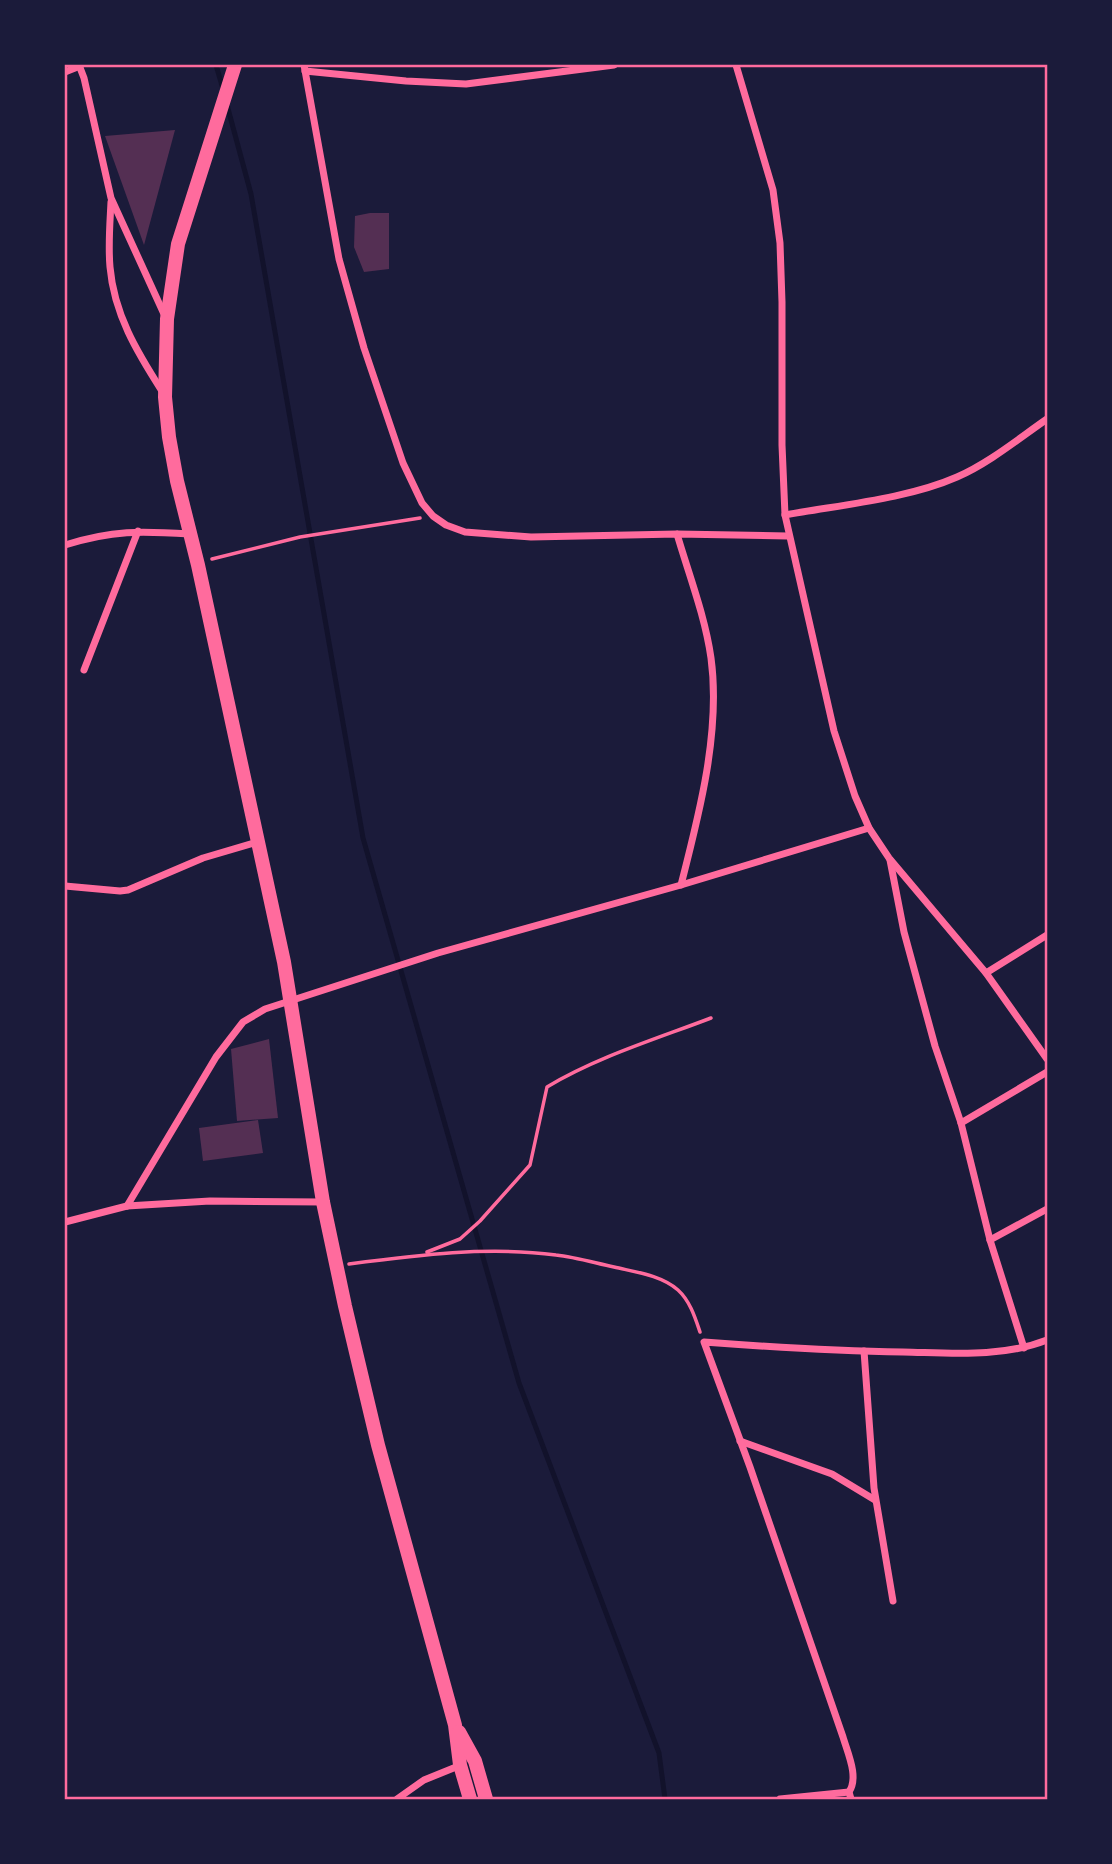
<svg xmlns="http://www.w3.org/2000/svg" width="1112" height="1864" viewBox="0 0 1112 1864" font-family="Georgia,serif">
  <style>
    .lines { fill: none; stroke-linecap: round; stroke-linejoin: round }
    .stream { stroke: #12122b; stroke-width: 5 }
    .building { fill: #542f53 }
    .path { stroke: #ff6b9d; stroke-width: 3.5 }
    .minor { stroke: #ff6b9d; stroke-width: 7 }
    .primary { stroke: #ff6b9d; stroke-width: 14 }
    .neatline { fill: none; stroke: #ff6b9d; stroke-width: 2.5 }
  </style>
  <rect width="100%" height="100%" fill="#1b1b3a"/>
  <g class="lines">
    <g class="stream">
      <path d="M216,65l7,24"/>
      <path d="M227,105l24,89 112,644 156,545 140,370 6,46"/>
    </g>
  </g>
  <g class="building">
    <path d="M175,130l-31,115 -39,-109z"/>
    <path d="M370,213h19v56l-25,3 -10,-25 1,-31z"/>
    <path d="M269,1039l9,79 -41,3 -6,-72z"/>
    <path d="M258,1120l5,33 -60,8 -4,-33z"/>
  </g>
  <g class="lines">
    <g class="path">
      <path d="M212,559l88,-22 120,-19"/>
      <path d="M427,1252l33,-13 20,-18 50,-56 17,-78c50,-30 109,-48 164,-69"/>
      <path d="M349,1264c69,-9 138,-18 207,-9 19,2 39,8 58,12 21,5 47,8 64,23 12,11 17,27 22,42"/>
    </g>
    <g class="minor">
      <path d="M79,65l5,13 27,120 53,116"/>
      <path d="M304,65l35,194 25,89 39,115 19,40 11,13 13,9 19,7 66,5 146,-3 111,2"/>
      <path d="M736,65l37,125 7,53 2,59v143l3,70 49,216 21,65 14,32 20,30 97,115 61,86"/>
      <path d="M305,71l101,10 60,3 148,-19"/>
      <path d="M65,72l15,-6"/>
      <path d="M111,202c-1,21 -3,43 -1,65 4,47 27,85 52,124"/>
      <path d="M785,515c54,-10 122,-16 172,-38 32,-14 61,-38 90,-58"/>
      <path d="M677,534c12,41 28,82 34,124 10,73 -12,157 -30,227"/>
      <path d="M65,545c48,-15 75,-14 125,-11"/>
      <path d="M84,670l54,-139"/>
      <path d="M890,860l14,72 31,114 26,77 29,117 34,108"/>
      <path d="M65,886l55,5 8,-1 75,-32 54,-16"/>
      <path d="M986,973l61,-38"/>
      <path d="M961,1123l86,-51"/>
      <path d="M127,1206l89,-149 27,-35 22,-13 173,-56 243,-68 188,-57"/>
      <path d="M65,1222l62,-16 83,-5 113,1"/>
      <path d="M990,1240l57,-31"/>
      <path d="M864,1351l10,137 19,113"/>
      <path d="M740,1441l92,33 43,26"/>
      <path d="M397,1799l27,-19 37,-15"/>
      <path d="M780,1799l69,-7"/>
      <path d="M851,1799l-2,-7c10,-15 -1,-38 -6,-55l-93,-270 -46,-125c66,5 133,9 199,10 48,1 98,6 144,-12"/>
    </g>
    <g class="primary">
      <path d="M235,65l-57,179 -11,75 -2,78 4,40 8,44 21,84 86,397 39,240 22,104 33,139 77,280 5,40 10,34"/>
      <path d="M459,1732l16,29 11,38"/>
    </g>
  </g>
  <rect width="1112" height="1864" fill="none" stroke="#1b1b3a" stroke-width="133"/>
  <rect x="66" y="66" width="980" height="1732" class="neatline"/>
</svg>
